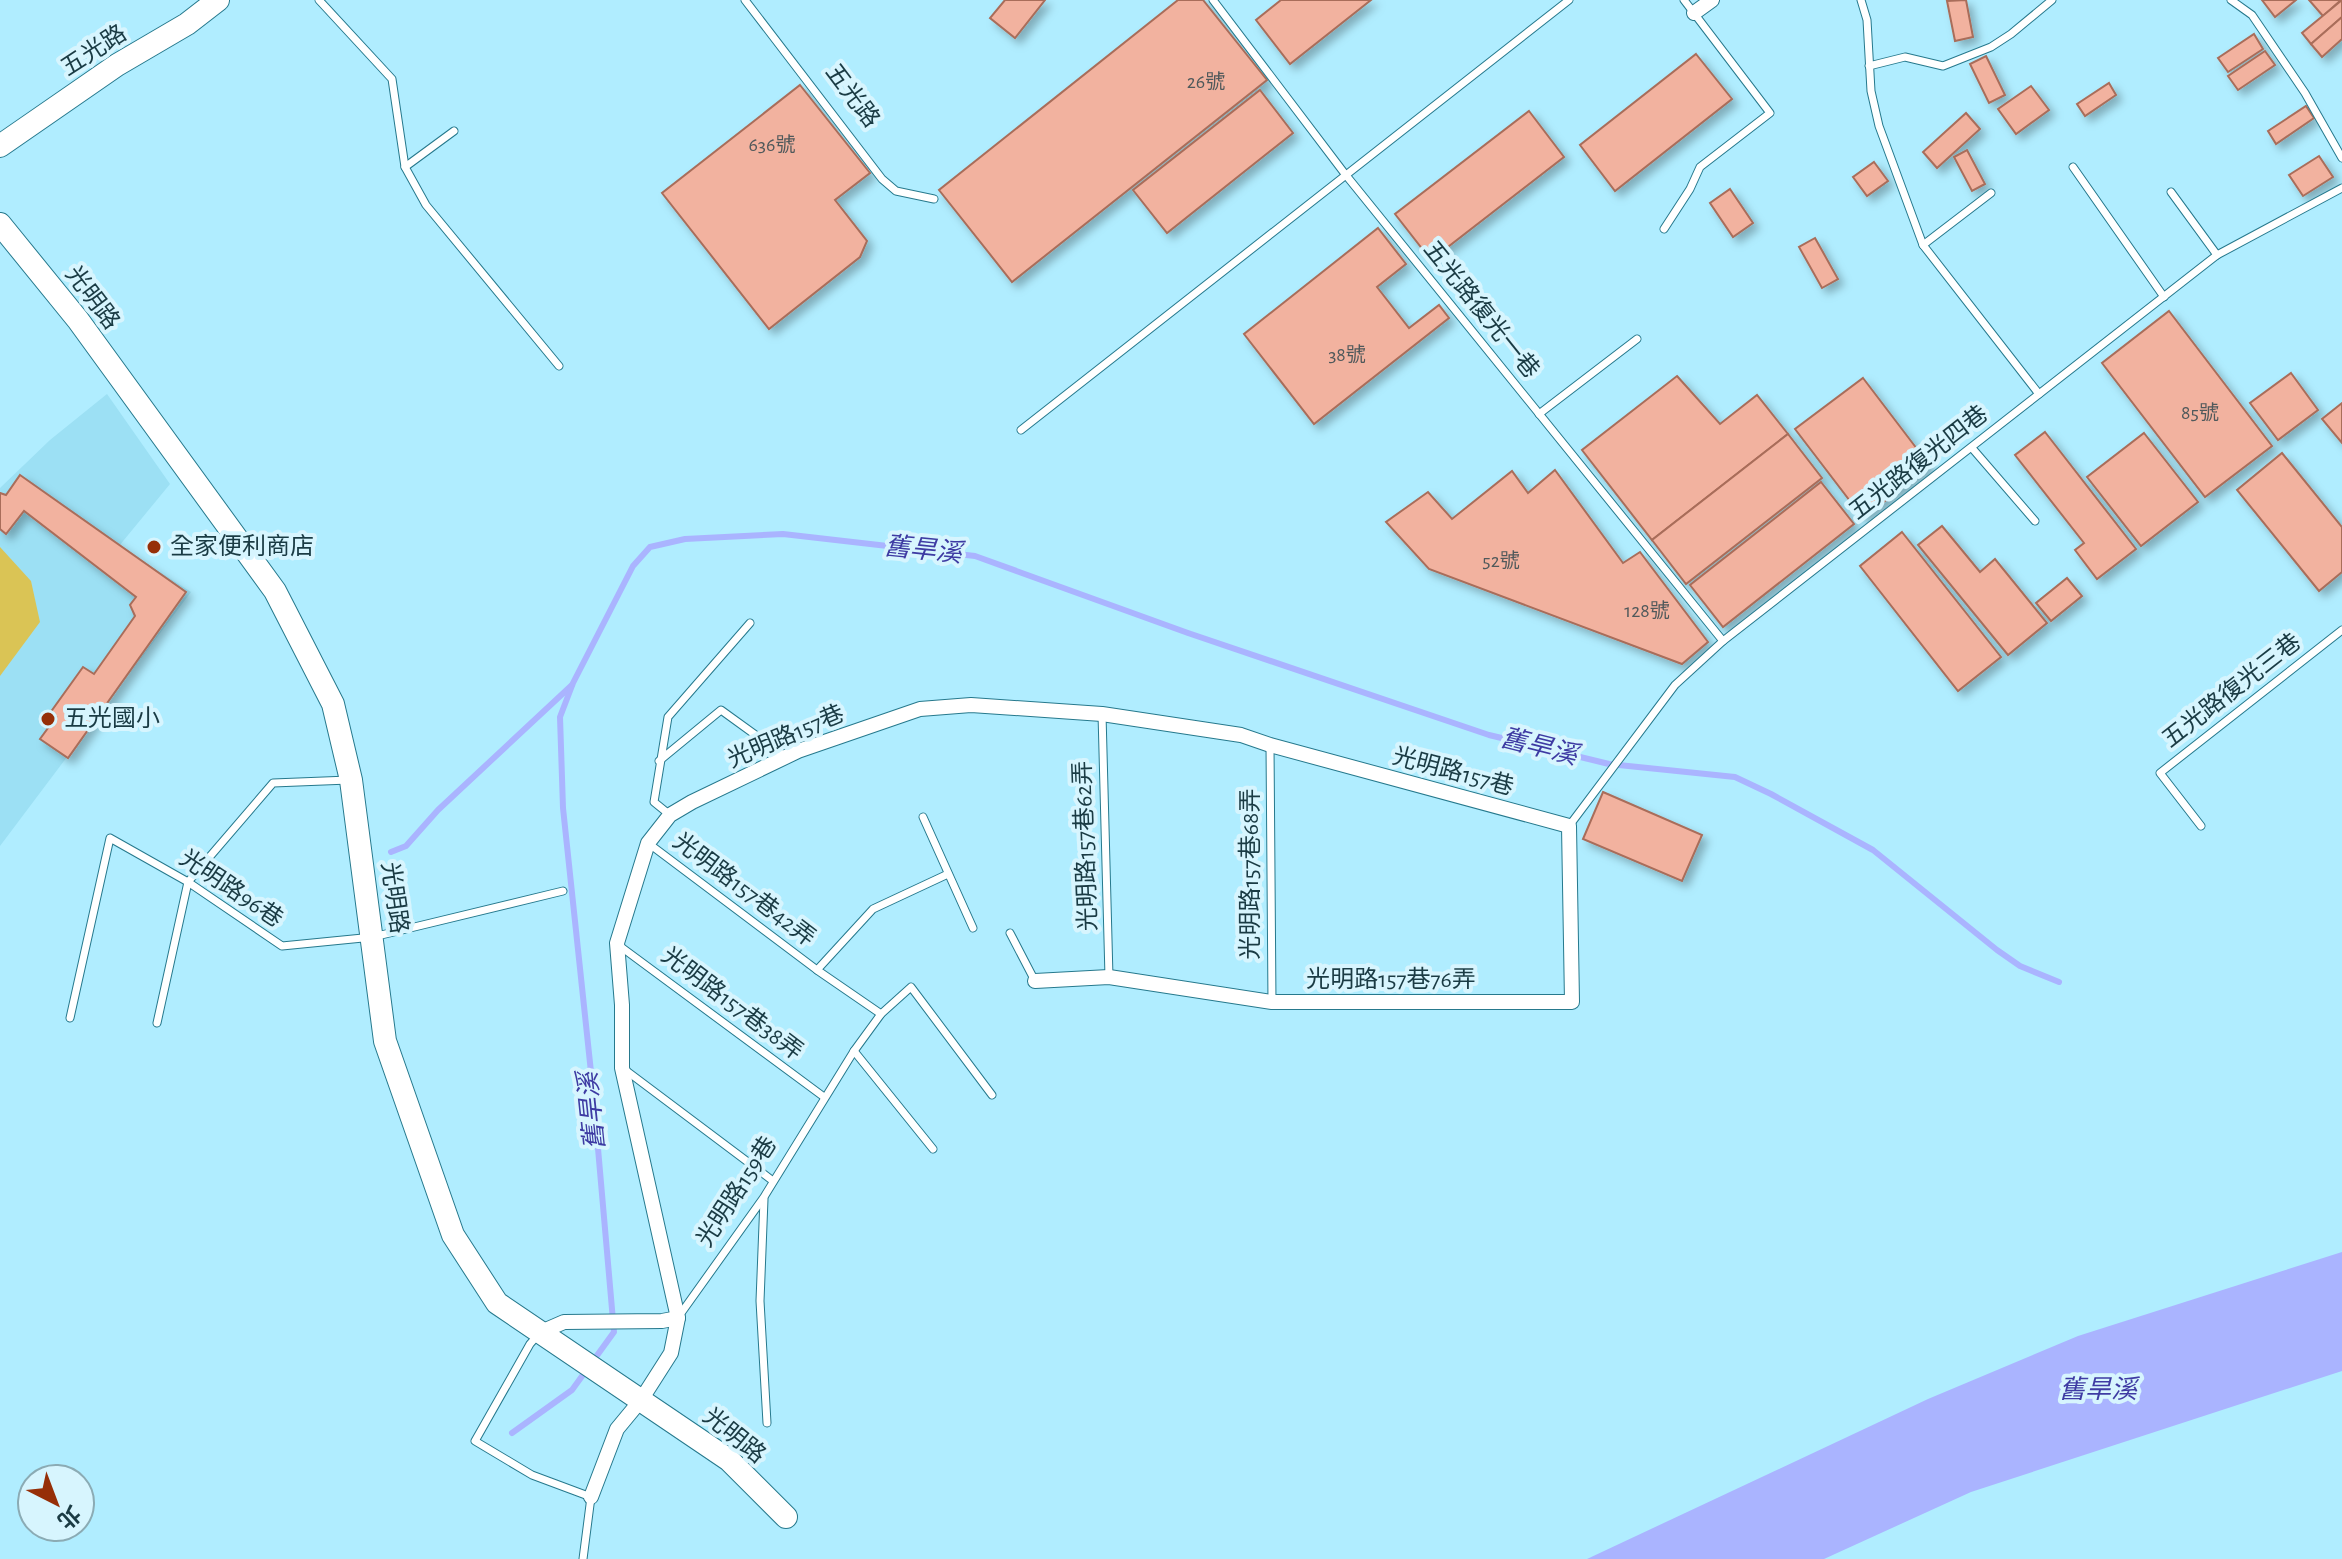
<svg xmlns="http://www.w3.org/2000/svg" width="2342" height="1559" viewBox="0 0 2342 1559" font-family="'Alegreya Sans','Noto Sans TC',sans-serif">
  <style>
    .built { fill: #9ce0f4 }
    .green { fill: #dac455 }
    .water { fill: #aab4ff }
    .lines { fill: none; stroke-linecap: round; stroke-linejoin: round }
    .stream { stroke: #aab4ff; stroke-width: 6 }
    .building { fill: #f2b29f; stroke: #a96d5a; stroke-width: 2; filter: url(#shadow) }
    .lane-casing { stroke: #26798d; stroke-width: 9 }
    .street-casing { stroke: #26798d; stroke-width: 16 }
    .secondary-casing { stroke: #26798d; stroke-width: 24 }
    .lane { stroke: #fff; stroke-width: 7 }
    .street { stroke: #fff; stroke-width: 14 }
    .secondary { stroke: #fff; stroke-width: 22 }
    .poi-dot { fill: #962f08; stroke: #d7f5fe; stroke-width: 3 }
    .labels { text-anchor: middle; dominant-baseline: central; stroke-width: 8; stroke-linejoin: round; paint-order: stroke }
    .number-label { font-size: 20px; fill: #50595b }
    .street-label { font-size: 24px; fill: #1a3b44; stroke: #d7f5fe }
    .poi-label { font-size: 24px; fill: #1a3b44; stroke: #d7f5fe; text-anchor: start }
    .water-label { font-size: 26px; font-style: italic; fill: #3e3ba3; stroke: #d7f5fe }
  </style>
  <defs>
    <filter id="shadow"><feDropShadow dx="5.5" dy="5.5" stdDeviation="4" flood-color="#0004"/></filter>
  </defs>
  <rect width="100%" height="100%" fill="#b0edff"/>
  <path class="built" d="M107,394l63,90 -51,62 72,46 -191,254v-358l50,-48z"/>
  <path class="green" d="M0,547l31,34 9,41 -40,54z"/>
  <path class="water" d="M2342,1252v119l-371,121 -147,67h-237l341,-160 150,-63z"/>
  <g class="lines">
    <g class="stream">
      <path d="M391,852l15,-6 32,-36 134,-125"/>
      <path d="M512,1433l60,-43 42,-58 -21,-241 -30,-283 -3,-91 13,-34 60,-117 17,-19 35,-8 98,-5 192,22 213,77 301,102 120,29 126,13 36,17 102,56 124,100 23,16 39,16"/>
    </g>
  </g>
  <g class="building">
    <path d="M1005,0h40l-30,38 -25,-20z"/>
    <path d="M1178,0h25l64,80 -255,202 -73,-92z"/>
    <path d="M1281,0h90l-81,64 -34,-44z"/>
    <path d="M1966,0l7,37 -18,4 -8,-40z"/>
    <path d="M2262,0h34l-21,17z"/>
    <path d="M2309,0h32l-18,16z"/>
    <path d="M2342,0v17l-31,27 -9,-11z"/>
    <path d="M2342,17v22l-20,18 -11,-13z"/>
    <path d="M2254,34l9,15 -35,23 -10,-14z"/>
    <path d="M2265,51l10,14 -37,25 -10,-14z"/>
    <path d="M1696,54l36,45 -117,92 -35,-46z"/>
    <path d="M1986,56l19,39 -16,8 -19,-39z"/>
    <path d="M2109,83l7,12 -31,21 -8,-12z"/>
    <path d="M800,85l70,88 -35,27 32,41 -7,16 -91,72 -107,-136z"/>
    <path d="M2031,86l18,24 -33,24 -18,-25z"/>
    <path d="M1260,90l33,43 -126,100 -34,-43z"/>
    <path d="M2306,106l8,12 -38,26 -8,-13z"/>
    <path d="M1529,111l35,46 -133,103 -36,-46z"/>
    <path d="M1966,113l14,16 -43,39 -14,-16z"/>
    <path d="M1967,150l18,34 -13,7 -18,-34z"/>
    <path d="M2319,156l14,21 -30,19 -14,-21z"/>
    <path d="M1874,162l14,19 -21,15 -14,-19z"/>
    <path d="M1730,189l23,34 -20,14 -23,-34z"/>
    <path d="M1378,228l28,36 -29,23 32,41 30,-23 10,13 -135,106 -70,-90z"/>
    <path d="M1815,238l23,41 -16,9 -23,-41z"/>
    <path d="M2169,311l103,135 -67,51 -103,-134z"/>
    <path d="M2291,373l27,37 -40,30 -28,-37z"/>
    <path d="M1677,376l43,48 37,-29 31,39 -136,106 -70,-90z"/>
    <path d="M1863,378l67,88 -67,52 -68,-89z"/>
    <path d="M2342,403v40l-20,-24z"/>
    <path d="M2045,432l91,117 -39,30 -22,-29 9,-7 -69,-88z"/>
    <path d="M2144,433l54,69 -57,44 -54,-69z"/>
    <path d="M1788,434l34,44 -136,106 -34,-44z"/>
    <path d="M2282,453l60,74v45l-23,19 -82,-101z"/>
    <path d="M1555,470l68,93 17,-11 68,90 -26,22 -253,-95 -43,-47 42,-30 24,27 60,-48 16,22z"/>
    <path d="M20,475l166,117 -118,166 -28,-19 16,-22 -6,-4 33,-46 11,7 41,-58 -5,-11 6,-8 -112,-86 -18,23 -6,-5v-36l6,2z"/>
    <path d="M1821,482l33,42 -131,103 -33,-42z"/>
    <path d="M1942,526l38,46 15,-13 52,64 -39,32 -90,-110z"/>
    <path d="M1902,532l99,125 -43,34 -98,-125z"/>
    <path d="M2067,578l15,18 -31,25 -15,-18z"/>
    <path d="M1603,792l99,43 -20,46 -99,-42z"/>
  </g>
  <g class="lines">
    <defs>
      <g id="lane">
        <path d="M319,0l73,79 13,88 21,38 133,161"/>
        <path d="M745,0l137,179 14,12 38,8"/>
        <path d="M1213,0l132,174 378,467"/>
        <path d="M1861,0l6,20 4,71 8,35 44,119 116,149"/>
        <path d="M2231,0l21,15 53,78 37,65"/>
        <path d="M1869,66l36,-9 38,9 48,-19 20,-13 41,-34"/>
        <path d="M405,167l49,-36"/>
        <path d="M2073,167l91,130"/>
        <path d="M2171,192l46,63"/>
        <path d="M1664,229l26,-40 10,-22 70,-54 -86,-113"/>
        <path d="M1923,245l68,-52"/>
        <path d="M1539,414l98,-75"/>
        <path d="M1021,430l548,-430"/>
        <path d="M1972,448l63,73"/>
        <path d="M1102,714l7,263"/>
        <path d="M1270,745l2,257"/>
        <path d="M659,761l62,-51 65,47"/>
        <path d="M670,815l-16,-13 14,-85 82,-94"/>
        <path d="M923,817l50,111"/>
        <path d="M1569,826l106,-141 48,-44 494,-386 125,-67"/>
        <path d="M2201,826l-41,-53 182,-143"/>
        <path d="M648,843l169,127 64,44"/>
        <path d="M1010,933l25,48"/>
        <path d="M617,944l207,153"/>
        <path d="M817,970l56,-61 75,-35"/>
        <path d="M70,1018l40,-180 78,44 94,64 91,-9 190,-46"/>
        <path d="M157,1023l31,-141 85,-99 76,-3"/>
        <path d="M854,1051l79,98"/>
        <path d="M624,1069l149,112"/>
        <path d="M764,1199l-4,102 7,122"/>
        <path d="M679,1316l85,-119 90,-146 27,-37 30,-27 81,108"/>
        <path d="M537,1336l-7,8 -55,97 57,34 59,22 -8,62"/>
      </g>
      <g id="street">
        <path d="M1694,13l18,-13"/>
        <path d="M541,1332l23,-10 98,-1 16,-3"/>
        <path d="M591,1497l26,-68 24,-29 30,-47 7,-35 -56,-250v-63l-5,-62 31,-100 22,-28 22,-13 106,-51 122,-42 51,-4 131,9 139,21 29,10 299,81 3,176h-300l-163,-25 -74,4"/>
      </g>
      <g id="secondary">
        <path d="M0,146l117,-81 70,-41 31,-24"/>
        <path d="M0,224l78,96 197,271 58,113 18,76 34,261 68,194 44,68 232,157 57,57"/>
      </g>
    </defs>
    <use href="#lane" class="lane-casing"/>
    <use href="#street" class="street-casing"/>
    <use href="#secondary" class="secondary-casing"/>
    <use href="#lane" class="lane"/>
    <use href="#street" class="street"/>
    <use href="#secondary" class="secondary"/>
  </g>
  <g class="poi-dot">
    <circle cx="154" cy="547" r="8"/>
    <circle cx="48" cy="719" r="8"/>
  </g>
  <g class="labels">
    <g class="number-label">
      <text x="1206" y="82">26號</text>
      <text x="772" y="145">636號</text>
      <text x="1347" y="355">38號</text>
      <text x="2200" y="413">85號</text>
      <text x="1501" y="561">52號</text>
      <text x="1647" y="611">128號</text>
    </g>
    <g class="street-label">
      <text transform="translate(94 51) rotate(-33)">五光路</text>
      <text transform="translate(852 96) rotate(53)">五光路</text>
      <text transform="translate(92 298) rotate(53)">光明路</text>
      <text transform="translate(1481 310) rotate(51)">五光路復光一巷</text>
      <text transform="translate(1919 463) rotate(-38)">五光路復光四巷</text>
      <text transform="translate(2232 691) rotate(-38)">五光路復光三巷</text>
      <text transform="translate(786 737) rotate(-23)">光明路157巷</text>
      <text transform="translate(1453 772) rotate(15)">光明路157巷</text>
      <text transform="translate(1086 846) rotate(-92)">光明路157巷62弄</text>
      <text transform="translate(1251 874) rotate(-90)">光明路157巷68弄</text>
      <text transform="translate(231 889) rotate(34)">光明路96巷</text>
      <text transform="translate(744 890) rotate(37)">光明路157巷42弄</text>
      <text transform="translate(394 898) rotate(82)">光明路</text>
      <text x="1391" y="980">光明路157巷76弄</text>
      <text transform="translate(732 1004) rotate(37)">光明路157巷38弄</text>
      <text transform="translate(737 1192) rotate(-57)">光明路159巷</text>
      <text transform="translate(734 1436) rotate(39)">光明路</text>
    </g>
    <g class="poi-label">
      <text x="170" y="547">全家便利商店</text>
      <text x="64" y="719">五光國小</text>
    </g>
    <g class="water-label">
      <text transform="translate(923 550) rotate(6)">舊旱溪</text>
      <text transform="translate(1539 747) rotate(14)">舊旱溪</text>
      <text transform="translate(592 1111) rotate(-96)">舊旱溪</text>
      <text x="2098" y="1390">舊旱溪</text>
    </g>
  </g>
  <g transform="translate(56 1503) rotate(138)"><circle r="38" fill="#d7f5fe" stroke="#8babb4" stroke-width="2"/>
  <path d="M0-6L14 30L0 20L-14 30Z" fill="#962f08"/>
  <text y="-12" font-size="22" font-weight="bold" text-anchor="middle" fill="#1a3b44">北</text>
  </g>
</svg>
